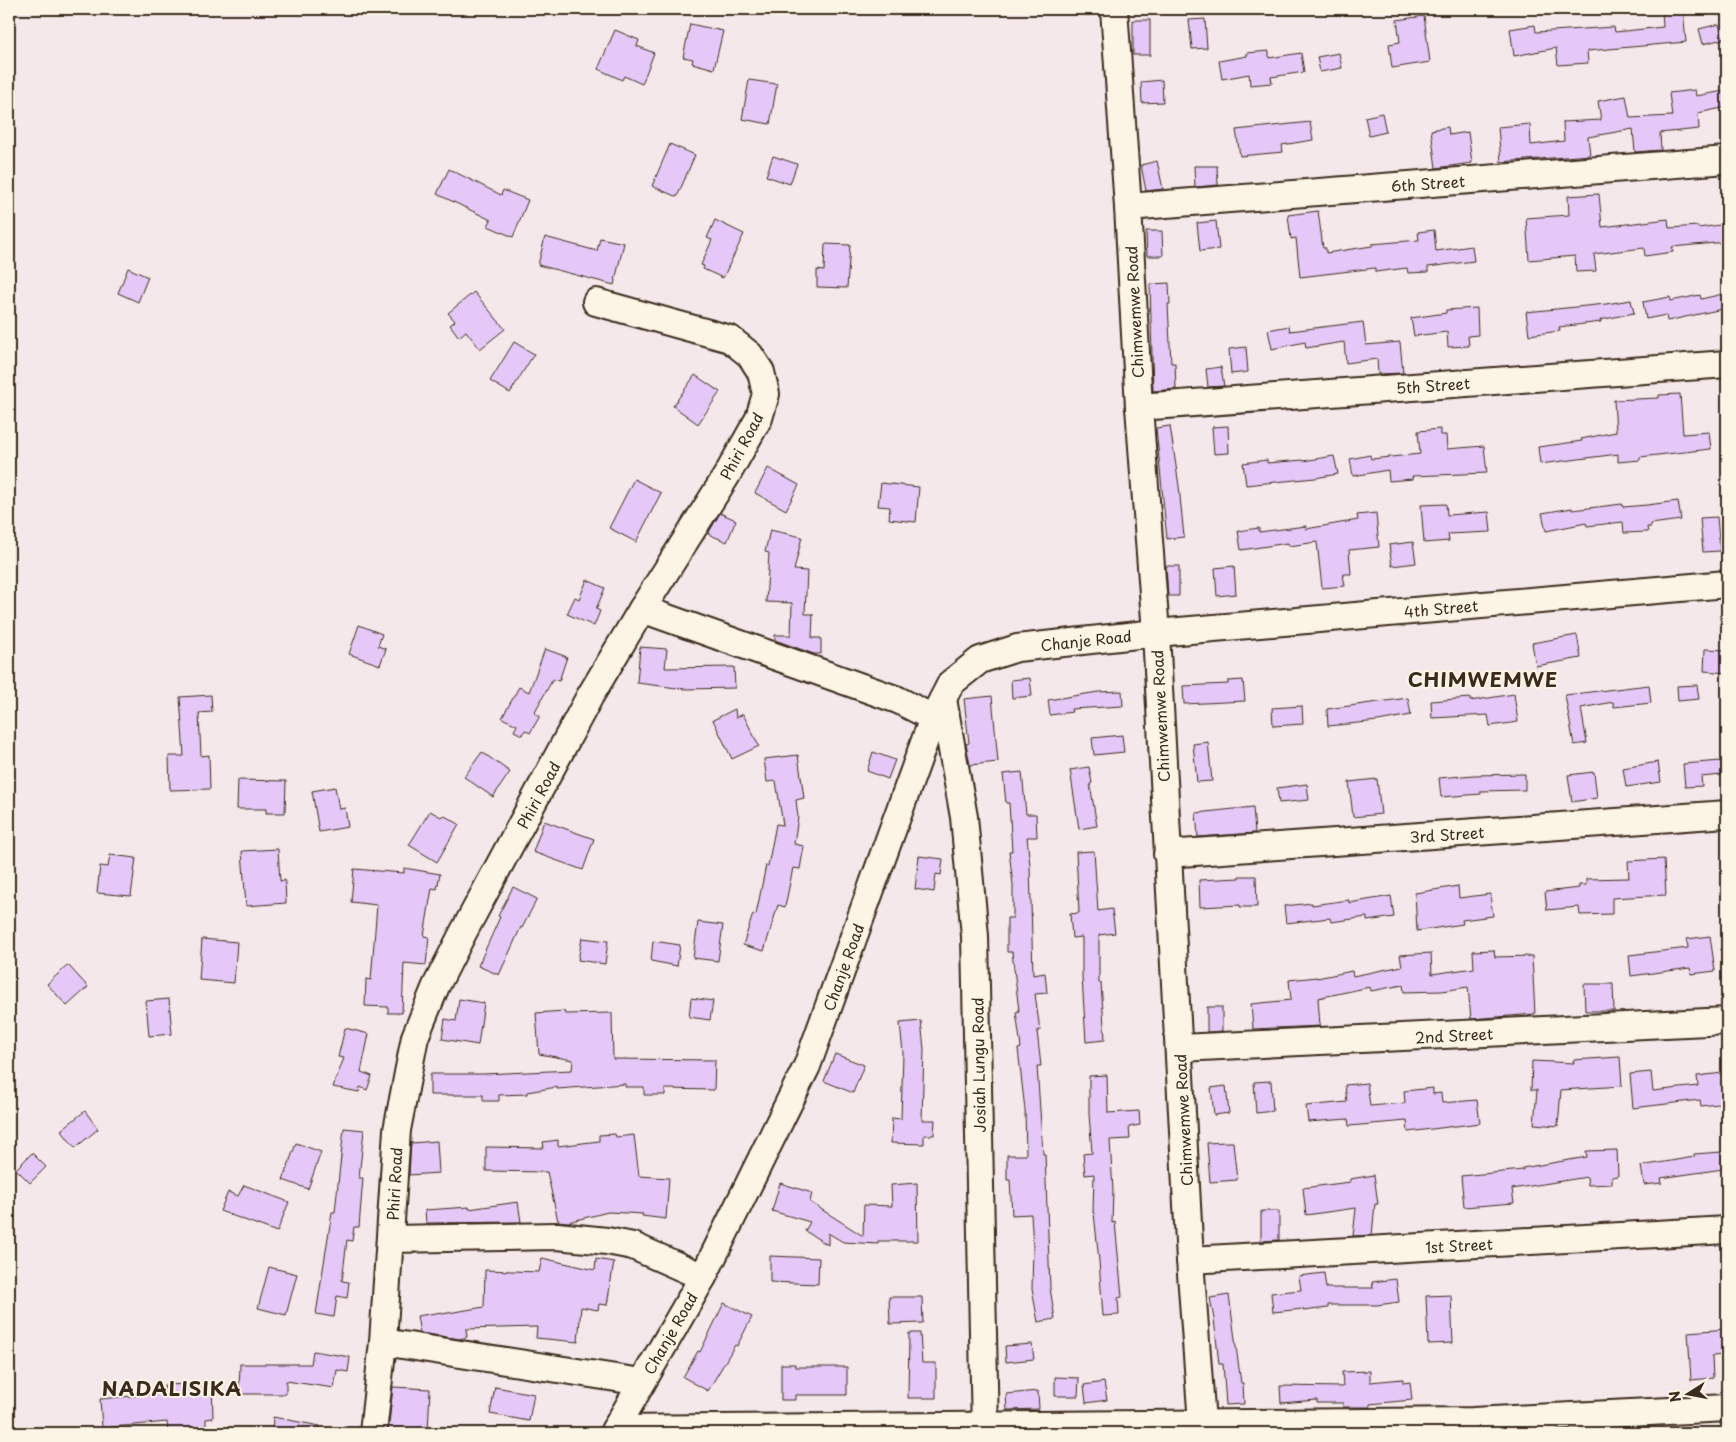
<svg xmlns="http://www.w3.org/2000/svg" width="1736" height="1442" viewBox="0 0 1736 1442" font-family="'Playpen Sans',sans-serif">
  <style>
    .building { fill: #e5c8f7; stroke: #3b2a1e }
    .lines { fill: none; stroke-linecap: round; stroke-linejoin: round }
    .minor-casing { stroke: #3b2a1e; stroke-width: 30 }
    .minor { stroke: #fcf5e5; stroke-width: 26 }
    .labels { text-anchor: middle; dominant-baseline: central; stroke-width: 4; stroke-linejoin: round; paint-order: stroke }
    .street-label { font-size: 15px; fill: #3b2a1e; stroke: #fcf5e5 }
    .district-label { font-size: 20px; font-weight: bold; letter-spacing: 1px; fill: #3b2a1e; stroke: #fcf5e5 }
  </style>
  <rect width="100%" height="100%" fill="#f5e8ea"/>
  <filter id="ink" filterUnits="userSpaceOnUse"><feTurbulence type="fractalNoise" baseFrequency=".02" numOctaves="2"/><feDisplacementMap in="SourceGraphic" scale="10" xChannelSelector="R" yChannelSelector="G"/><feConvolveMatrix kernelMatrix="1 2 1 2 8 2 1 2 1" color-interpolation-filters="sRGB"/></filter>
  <g filter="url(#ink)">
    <g class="building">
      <path d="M1662,9h21l3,33 -99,9 1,12 -30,2 -2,-17 -42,8 -4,-27 25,-4 1,7 78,-5 1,5 48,-5z"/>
      <path d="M1424,16l6,46 -38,6 -3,-24 11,-2 -3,-22z"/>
      <path d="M1205,19l2,29 -15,1 -3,-29z"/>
      <rect x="1133" y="20" width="17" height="35"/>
      <path d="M690,24l33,7 -9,38 -22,-6 1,-4 -10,-2z"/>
      <path d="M1719,24l4,15 -20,5 -4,-15z"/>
      <path d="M615,30l24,10 -2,6 17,7 -12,31 -18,-8 -2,4 -24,-11z"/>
      <path d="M1269,51v7l32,-5 3,19 -33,5 1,6 -22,2 -1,-11 -27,5 -3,-18 28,-5v-3z"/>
      <path d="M1339,53l3,15 -22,4 -3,-15z"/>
      <path d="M749,80l28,4 -7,40 -28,-5z"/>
      <path d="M1162,80l1,22 -21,1 -1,-21z"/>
      <path d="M1695,90l1,6 28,-5 3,16 -29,6 1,16 -39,4 1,17 -26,2 -2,-23 -45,8 2,18 -89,7 -3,-35 32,-3 1,21 33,-4 -1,-19 38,-2 -3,-19 28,-5 4,22 42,-2 -3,-23z"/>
      <path d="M1382,113l4,19 -17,4 -4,-19z"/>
      <path d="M1310,122l3,18 -31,5 1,7 -43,4 -4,-26z"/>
      <path d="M1448,127l1,8 19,-3 4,31 -36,5 -5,-38z"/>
      <path d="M670,144l25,11 -18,42 -25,-11z"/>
      <path d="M773,156l24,8 -7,20 -24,-8z"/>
      <path d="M1157,161l6,28 -17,2 -5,-26z"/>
      <path d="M1194,166h23l1,19 -23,2z"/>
      <path d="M449,169l52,26 2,-5 25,10 -15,37 -25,-11 3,-6 -54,-26z"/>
      <path d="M1599,194l3,33 66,-8 1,9 29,-2v2l29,-4v18l-55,5 1,5 -28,4 -1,-8 -50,6 2,17 -20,1 -1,-16 -46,4 -3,-42 43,-3 -1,-19z"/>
      <path d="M1318,211l5,37h3v5l46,-7v-2l47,-4 -1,-8 16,-2 2,21 36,-5 2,15 -46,6v5l-20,1 -1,-5 -32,4v-4l-75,9 -4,-39 -5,1 -3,-24z"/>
      <path d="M715,220l29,14 -21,44 -20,-9 1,-3 -3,-1 11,-25 -5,-2z"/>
      <path d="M1216,221l3,28 -19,2 -3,-28z"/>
      <path d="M1146,231h16l1,25h-16z"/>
      <path d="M545,237l52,14 3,-13 24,5 -10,42 -76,-20z"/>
      <path d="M825,244l25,1 -3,43 -30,-1v-17l7,1z"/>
      <path d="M128,268l20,9 -10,25 -20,-9z"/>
      <path d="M1169,283l1,21h-2l3,59h4l1,26 -23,2 -3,-107z"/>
      <path d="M474,292l31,37 -25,20 -14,-18 -7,6 -9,-12 5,-4 -7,-8z"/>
      <path d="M1727,293v15l-60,13 -1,-6 -20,4 -3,-17 27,-5 1,4 29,-6 1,4z"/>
      <path d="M1631,300l3,13 -34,7 1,2 -42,5 1,4 -31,4 -3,-23 80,-8z"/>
      <path d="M1477,308l1,27 -10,1 1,10 -21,1 -1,-15 -33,4 -3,-18 35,-5v-3z"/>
      <path d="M1363,322l3,23 34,-3 3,31 -25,1 -1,-15 -31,4 -2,-21 -38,6 -1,-6 -33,7 -4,-19 21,-4 1,5z"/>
      <path d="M514,342l20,12 -24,39 -20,-12z"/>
      <path d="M1246,347l2,25 -17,2 -2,-25z"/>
      <path d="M1221,367l3,19 -16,1 -2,-18z"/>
      <path d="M695,375l25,17 -22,32 -25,-18z"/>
      <path d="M1680,394l3,40 26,-2 2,17 -71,8v3l-22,2v-8l-78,10 -2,-17 44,-6 -1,-2 35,-7 -2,-32 45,-2v-3z"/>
      <path d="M1170,426l9,60 5,51 -17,2 -11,-111z"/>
      <path d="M1228,426l1,27 -15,1 -2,-27z"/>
      <path d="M1440,429v6h6l1,14 37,-3 3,27 -75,3 1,3 -24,2 -1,-11 -35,6 -3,-17 20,-4 1,4 49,-5 -2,-23z"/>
      <path d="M1334,456l4,18 -23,4 -69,7 -3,-22 24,-3v3l36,-3v1z"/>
      <path d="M768,468l31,17 -13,25 -31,-17z"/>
      <path d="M634,479l27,14 -25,49 -27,-14z"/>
      <path d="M881,483l38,4 -3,35 -27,-3 1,-12 -12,-1z"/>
      <path d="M1678,501l3,19 -30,4v3h-4l1,5 -24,1 -1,-11 -36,4 -1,-3 -40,8 -4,-18 30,-5v2l50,-6 1,3 24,-2z"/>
      <path d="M1446,504l1,11 42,-3 2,20 -43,2 1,7 -25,2 -3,-38z"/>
      <path d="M720,513l16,7 -9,22 -19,-8z"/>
      <path d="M1376,513l3,34 -30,3 2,24h-8l2,12 -23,2 -5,-46 -28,4 -1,-3 -47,7 -3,-19 21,-3v4l47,-6v3l52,-9 -1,-5z"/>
      <path d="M1717,517l3,34 -17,1 -3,-34z"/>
      <path d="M770,530l32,7 -8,33 13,1 -2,43h8l-1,24h9v16h-7l-39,-14v-5h16l1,-32 -26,-1 3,-49 -4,-1z"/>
      <path d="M1413,542l3,21 -24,3 -3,-21z"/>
      <path d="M1166,566h13v30h-11z"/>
      <path d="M1234,566l2,28 -19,2 -2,-28z"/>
      <path d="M587,580l18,8 -9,21 4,2 -6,15 -27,-12 8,-17 4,2z"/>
      <path d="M359,625l23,9 -4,12 8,3 -6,16 -31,-11z"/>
      <path d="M1577,635l4,23 -45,8 -4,-23z"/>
      <path d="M640,647l27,2 -2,19 69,-1 1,21 -50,1 -48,-6z"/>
      <path d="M545,649l22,8 -8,24 -6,-2 -19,34 6,3 -10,17 -5,-3 -3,5 -8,-4 3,-6 -15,-7 17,-31 10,5z"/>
      <path d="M1705,649l22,1v23l-23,-2z"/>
      <path d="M1030,678l2,18 -20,2 -1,-18z"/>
      <path d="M1243,680l2,21 -61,3 -1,-18 45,-2v-3z"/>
      <path d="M1649,685l2,18 -37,4 -1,-5 -32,6 6,35 -13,2 -9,-50z"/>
      <path d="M1697,685l2,14 -21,2 -1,-15z"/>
      <path d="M1122,691l1,15 -52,3 1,3 -22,3 -2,-15 50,-8z"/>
      <path d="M1514,694l4,28 -28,4 -2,-11 -56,3 -1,-17 39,-3v3z"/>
      <path d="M211,695l1,17 -13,1 2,43 8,-1 1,34 -40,1 -1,-34h15l-4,-59z"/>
      <path d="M992,696l6,66 -28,3 -4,-21 3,-1 -5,-44z"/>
      <path d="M1408,698l3,17 -33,6 -50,5 -1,-17z"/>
      <path d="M1302,706l1,18 -30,2 -1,-18z"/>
      <path d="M735,709l1,9 7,-4 16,32 -27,13 -19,-39z"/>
      <path d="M1122,735l2,17 -30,3 -2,-17z"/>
      <path d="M1208,742l4,39 -15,1 -4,-38z"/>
      <path d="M482,752l28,20 -17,25 -29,-20z"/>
      <path d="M873,752l22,8 -7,19 -21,-8z"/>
      <path d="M798,755l6,43 -8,2 2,17 -4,27 10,2 -4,23 -7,-1 -8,39 -7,-2 -14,46 -21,-6 10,-31 3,1 10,-50 2,1 8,-42 7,1 -7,-44 -9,1 -3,-23z"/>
      <path d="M1721,761l1,14 -21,2 1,9 -17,1 -2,-23z"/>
      <path d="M1658,762l3,20 -35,5 -3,-19z"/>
      <path d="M1089,767l3,16 -2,1 7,42 -18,3 -9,-59z"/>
      <path d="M1022,772l4,42h10l1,23h-10l3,28 3,110 12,-2 2,20 -12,1 5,37h-3l4,35h-4l6,88h2l5,134 5,31 -17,3 -6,-33 1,-42 -2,-33 -19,1 -2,-35h-3v-25h19l-1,-45 -7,-61 3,-1 -5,-36 3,-1 -7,-59h-5v-34h6v-33l-4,-34h3l-3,-48h-3l-3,-29z"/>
      <path d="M1594,772l3,26 -25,4 -4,-27z"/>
      <path d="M1525,774v16l-44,1v3l-40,3 -2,-19 35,-3z"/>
      <path d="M1377,779l4,35 -28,3 -4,-35z"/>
      <path d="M238,780l48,1 -1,32h-19v-4h-29z"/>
      <path d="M1307,784l2,16 -30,3 -2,-15z"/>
      <path d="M335,787l4,22 6,-1 3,19 -29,5 -7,-41z"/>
      <path d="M1253,807l2,26 -57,4 -2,-24z"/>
      <path d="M430,811l11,6 2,-2 16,9 -22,38 -28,-17z"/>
      <path d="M544,821l50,18 -11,31 -50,-18z"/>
      <path d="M278,849l2,32 5,-1 1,23 -40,3 -4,-55z"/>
      <path d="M1094,851l4,60 14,-2 3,24 -16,2v48h2l4,57 -19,2 -4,-65v-40l-10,1 -2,-24 9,-1 -3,-61z"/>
      <path d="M110,855l26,3 -5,38 -34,-3 3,-27 8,1z"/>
      <path d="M919,856l24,3 -2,16 -5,-1 -2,18 -19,-3z"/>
      <path d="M1664,859l2,36 -54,3v16l-32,1 -1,-8 -32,3 -2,-18 34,-4v-3h7v-6l43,-1 -1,-17z"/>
      <path d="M404,868l36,6 -3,15 -5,-1 -8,48 5,1 -3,28 -22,-2 -2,50h-14v-6l-23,-1 1,-27 5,1 6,-75 -26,-3 3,-33 50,4z"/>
      <path d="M1239,876h17l1,31h-17v-2l-40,2 -1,-27 40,-2z"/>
      <path d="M1458,886l1,12 31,-4 3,22 -31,4 1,4 -46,7 -2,-38z"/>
      <path d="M513,887l24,12 -15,29 -1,-1 -22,48 -21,-9 22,-49 -2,-1z"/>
      <path d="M1391,896l3,21 -27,4v-4l-36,5 -1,-4 -44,5 -2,-17 28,-3v2l37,-5v3z"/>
      <path d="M698,922l25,3 -5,36 -25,-3z"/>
      <path d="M1710,936l5,35 -24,3 -1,-6 -59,8 -2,-21 59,-7 -1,-9z"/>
      <path d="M582,938l26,3 -3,23 -27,-4z"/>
      <path d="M202,939l35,3 -3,41 -35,-3z"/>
      <path d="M653,941l27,4 -3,21 -26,-5z"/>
      <path d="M1494,950l1,7 37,-1 3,58 -64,5 -3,-32 -26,4 -38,1 -1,-7 -32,6 -1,-4 -52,11 2,28 -67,3 -2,-25 40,-4 -2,-20 28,-3v1l35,-7 1,5 49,-10 -2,-11 31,-2 1,21 42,-6 -1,-17z"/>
      <path d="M68,965l20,22 -21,19 -20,-22z"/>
      <path d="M1584,984h29l1,27h-29z"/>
      <path d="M691,998l22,3 -3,19 -21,-3z"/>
      <path d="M169,999l3,35 -23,2 -3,-35z"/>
      <path d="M459,999l25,4 -6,42 -36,-6 3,-20 11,2z"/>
      <path d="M1207,1007h15v24l-15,1z"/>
      <path d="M564,1011l1,3 47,-1 1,46 102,1 -1,30 -49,-1v6h-21v-8h-19v-3l-68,5v-2l-30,5v2l-28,1v6h-16v-6h-53v-21h53l89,-4 1,-10 -34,-6 -3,-41z"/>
      <path d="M921,1021l3,28 -2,71h13l-1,15h-10v9l-33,-1 1,-25 9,1 2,-66 -3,-30z"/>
      <path d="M345,1028l24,6 -8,38 11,4 -5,14 -7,-3 -1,5 -26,-5 11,-29 -6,-1z"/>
      <path d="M835,1054l29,11 -11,28 -29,-12z"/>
      <path d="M1620,1057l2,29 -61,4 -3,36 -24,-2 3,-34h-6l1,-29 42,2 -1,-3z"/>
      <path d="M1651,1072l2,19 45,-5 -1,-10 26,-3 1,11h3v19l-26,3 -1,-6 -67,8 -3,-34z"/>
      <path d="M1107,1075l1,38 31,-2 1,14 -11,2 1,12 -20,1 3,51 -1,32 3,-1 7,75 -4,1 1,17 -16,1 -4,-55 -5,-48h-1l1,-39 -9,1 -2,-21 9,-1 -3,-39v-38z"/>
      <path d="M1271,1081l2,30 -17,2 -2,-31z"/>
      <path d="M1367,1083l3,23 35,-3 -1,-12 29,-3v6l8,-1 1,10 35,-3 3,23 -72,9 -1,-11 -58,5 -1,-7 -40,3 -2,-16 41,-4 -2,-17z"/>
      <path d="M1226,1086l3,27 -15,2 -3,-27z"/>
      <path d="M85,1111l13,18 -23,19 -14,-18z"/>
      <path d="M344,1128l20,2 -5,48h4l-4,49h-5l-2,14 -5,-1 -5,41 7,1 -2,16 -10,-2 -3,21 -18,-3 16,-102h3z"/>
      <path d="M615,1134l1,3 18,-2 5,41 30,2 -3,41 -24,-3 1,-2 -35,-2 -40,10 -10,-1 -11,-49 -61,-1v-24l58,1 -1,-6 15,-2v6l41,-5v-6z"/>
      <path d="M437,1141l2,32 -30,2 2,-32z"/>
      <path d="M1226,1142h7l4,38 -27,2 -3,-39z"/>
      <path d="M296,1143l25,9 -13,37 -25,-9z"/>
      <path d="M1617,1150l1,26 -6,1v7l-24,1 -1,-8 -75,12 2,14 -50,4 -3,-31 62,-6 -1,-2 65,-11 -1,-6z"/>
      <path d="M1722,1152l1,17 -62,9 1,5 -18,2 -3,-19 53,-9v-3z"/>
      <path d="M32,1153l14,14 -16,16 -14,-14z"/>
      <path d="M1374,1175l4,29h-3l-3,31 -19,1 3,-28 -50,7 -3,-27 47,-6v-3z"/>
      <path d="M780,1183l32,10 -2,9 53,34 1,-31 28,1 -1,-21 26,-2 1,58h-40v3l-35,-2 -15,-9v12l-23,-14 5,-9 -38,-11z"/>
      <path d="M244,1185l45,17 -12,30 -57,-21 8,-19 10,4z"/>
      <path d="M518,1202l3,20 -95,1 -1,-13 44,-3v2z"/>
      <path d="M1261,1211h18v29l-18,1z"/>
      <path d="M770,1256l49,2 -1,26 -48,-2z"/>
      <path d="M542,1258l53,12 1,-11 18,3 -7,43 -8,-1 -1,6 -17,-3 -3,35 -42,-4 1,-11 -71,2 1,8 -7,2 -40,-6 -3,-17 25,-4v2l42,-7 1,-37 54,2z"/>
      <path d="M269,1267l28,7 -11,41 -28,-7z"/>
      <path d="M1324,1273l2,15h47l-1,-6 24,-3 3,23 -22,3h-49v3l-25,3v-2l-30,3 -2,-19 30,-3 -2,-14z"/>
      <path d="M1229,1295l12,88h2l1,21 -18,1 -3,-41h-4l-5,-45 -4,-21z"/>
      <path d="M1451,1295l2,48 -25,1 -2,-48z"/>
      <path d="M889,1297h33l1,26 -33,1z"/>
      <path d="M724,1303l28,14 -15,29 -2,-1 -27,46 -25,-14 15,-26 2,1z"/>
      <path d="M1727,1329v26l-15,1 1,22 -22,2 -3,-48z"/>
      <path d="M909,1333h11l2,30h14v35h-28z"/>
      <path d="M1032,1344l2,15 -28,3 -1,-16z"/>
      <path d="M313,1351l37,6 -2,15 -11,-2 -3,18 -48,-7v13h-47l1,-30h71z"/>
      <path d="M781,1364h14v3h52v28h-52v5h-14z"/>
      <path d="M1370,1371v11l33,-3v4l7,-1 2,18 -42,4v3h-27v-4h-26v-3l-36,3 -1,-17 63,1 -1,-15z"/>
      <path d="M1055,1377l24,1 -1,18h-23z"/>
      <path d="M1104,1382l3,18 -21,3 -2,-18z"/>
      <path d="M212,1383l1,35 -7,1v14h-38l-1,-11 -65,6 -2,-29 65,-6 -1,-8z"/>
      <path d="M393,1387l37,2 -2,44h-40z"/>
      <path d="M495,1387l39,7 -5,27 -39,-7z"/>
      <path d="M1038,1391l1,18 -32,1 -1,-16z"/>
      <path d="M273,1417l47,9 -1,7h-47z"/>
    </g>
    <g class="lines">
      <defs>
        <g id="minor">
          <path d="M1114,9l14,198 11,200 17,226 34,627 12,163"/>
          <path d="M1128,207l599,-47"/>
          <path d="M1139,407l588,-43"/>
          <path d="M642,609l256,91 35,18"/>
          <path d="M943,699l21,118 11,119 10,497"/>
          <path d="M1167,854l560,-40"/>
          <path d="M1180,1048l547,-27"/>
          <path d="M391,1239l166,-3 50,5 26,5 70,31"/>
          <path d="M1190,1260l537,-30"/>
          <path d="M383,1342l259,40"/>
          <path d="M615,1429l858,-8 254,-13"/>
          <path d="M373,1433l10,-91 14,-212 18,-93 21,-51 27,-53 127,-237 52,-87 85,-134 32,-57 7,-24 -5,-22 -11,-17 -20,-16 -134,-37"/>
          <path d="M613,1433l90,-156 104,-211 126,-348 18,-35 29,-23 37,-12 139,-15 571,-49"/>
        </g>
      </defs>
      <use href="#minor" class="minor-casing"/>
      <use href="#minor" class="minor"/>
    </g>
  </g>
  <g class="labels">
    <g class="street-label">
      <text transform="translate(1428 183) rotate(-4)">6th Street</text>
      <text transform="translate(1134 312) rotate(-93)">Chimwemwe Road</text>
      <text transform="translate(1433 385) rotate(-4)">5th Street</text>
      <text transform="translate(741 446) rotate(-62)">Phiri Road</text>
      <text transform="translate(1441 608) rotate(-5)">4th Street</text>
      <text transform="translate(1086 640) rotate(-6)">Chanje Road</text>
      <text transform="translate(1160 716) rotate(-93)">Chimwemwe Road</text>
      <text transform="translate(538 795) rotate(-62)">Phiri Road</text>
      <text transform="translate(1447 834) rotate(-4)">3rd Street</text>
      <text transform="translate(843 967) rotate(-70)">Chanje Road</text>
      <text transform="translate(1454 1035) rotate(-3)">2nd Street</text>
      <text transform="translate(978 1065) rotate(-91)">Josiah Lungu Road</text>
      <text transform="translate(1183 1120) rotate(-93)">Chimwemwe Road</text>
      <text transform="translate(394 1184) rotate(-87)">Phiri Road</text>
      <text transform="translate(1459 1245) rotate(-3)">1st Street</text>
      <text transform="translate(670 1333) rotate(-60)">Chanje Road</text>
    </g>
    <g class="district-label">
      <text x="1483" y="679">CHIMWEMWE</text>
      <text x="172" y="1388">NADALISIKA</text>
    </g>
  </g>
  <rect width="1736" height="1442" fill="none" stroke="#fcf5e5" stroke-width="30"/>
  <rect x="15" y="15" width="1706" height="1412" fill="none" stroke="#3b2a1e" stroke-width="2" filter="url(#ink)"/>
  <g transform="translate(1688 1394) rotate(259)" stroke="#fcf5e5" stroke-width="4" paint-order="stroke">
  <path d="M0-4L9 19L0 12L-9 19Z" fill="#3b2a1e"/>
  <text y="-8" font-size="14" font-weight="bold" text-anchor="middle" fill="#3b2a1e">N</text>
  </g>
</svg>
